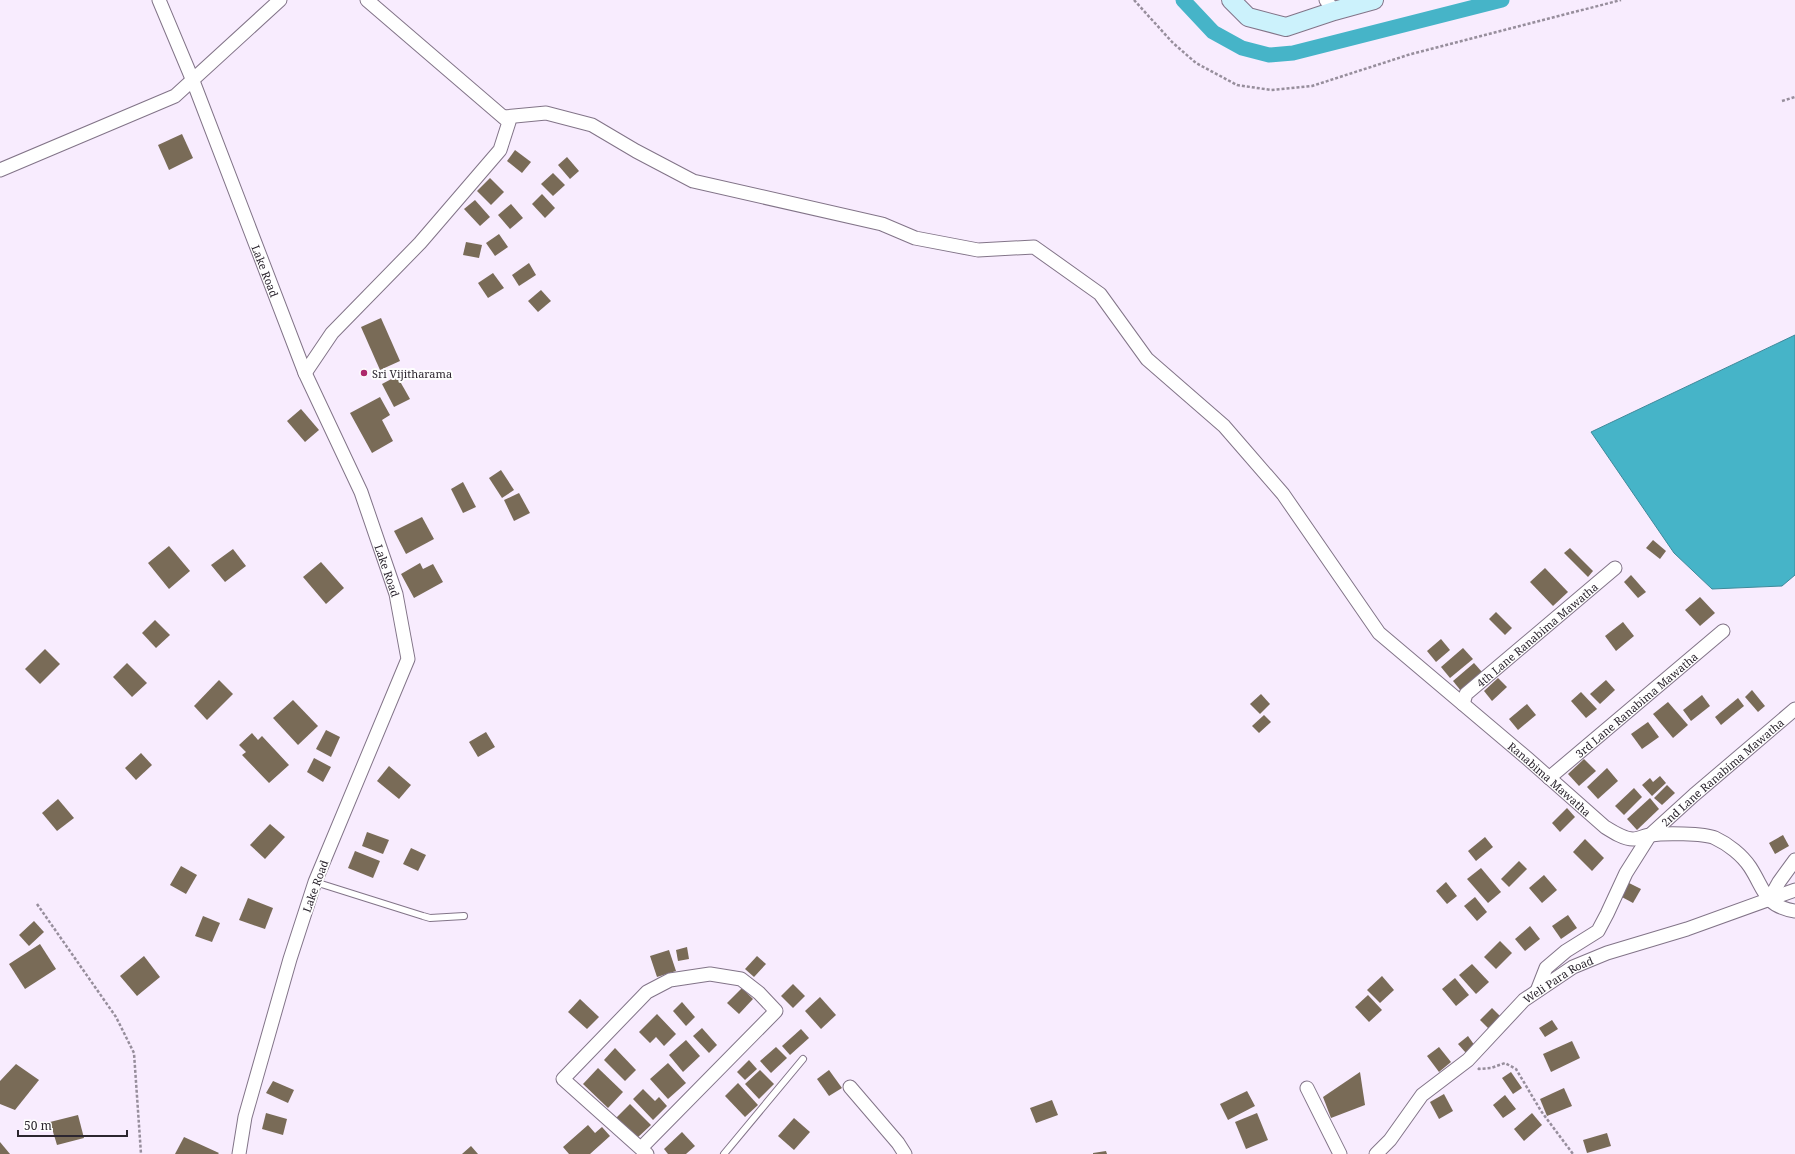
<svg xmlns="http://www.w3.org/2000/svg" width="1795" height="1154" viewBox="0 0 1795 1154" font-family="'Noto Serif',serif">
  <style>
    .water { fill: #46b4c8; stroke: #3e899a }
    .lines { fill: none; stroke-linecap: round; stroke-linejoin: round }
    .canal { stroke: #46b4c8; stroke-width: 15 }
    .building { fill: #796b57 }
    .service-casing { stroke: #827488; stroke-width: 8 }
    .minor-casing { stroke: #827488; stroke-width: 15 }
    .secondary-casing { stroke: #827488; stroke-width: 20 }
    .path { stroke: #978e9c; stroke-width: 2.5; stroke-dasharray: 3 2; stroke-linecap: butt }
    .service { stroke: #fff; stroke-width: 6 }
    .minor { stroke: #fff; stroke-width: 13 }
    .secondary { stroke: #ccf2fc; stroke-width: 18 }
    .poi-dot { fill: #ad266b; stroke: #fefefe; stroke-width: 1.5 }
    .labels { text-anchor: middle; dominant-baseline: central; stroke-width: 4; stroke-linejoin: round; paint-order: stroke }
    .street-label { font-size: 11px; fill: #2c262f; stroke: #fefefe }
    .poi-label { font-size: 11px; fill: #2c262f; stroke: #fefefe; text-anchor: start }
  </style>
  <rect width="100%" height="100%" fill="#f8ecfe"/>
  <path class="water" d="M1795,335v240l-13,11 -70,3 -38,-36 -83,-121z"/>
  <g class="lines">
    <path class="canal" d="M1183,0l30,32 29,16 27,7 24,-2 209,-53"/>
  </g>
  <g class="building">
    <path d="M182,134l11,24 -24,12 -11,-25z"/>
    <path d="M515,150l16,12 -9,11 -15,-12z"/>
    <path d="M567,157l12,14 -9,8 -12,-14z"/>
    <path d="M553,173l12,12 -12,11 -12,-12z"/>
    <path d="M490,178l14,14 -13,13 -14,-14z"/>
    <path d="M542,194l13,14 -10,10 -13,-14z"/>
    <path d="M475,200l15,17 -10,9 -16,-17z"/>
    <path d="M511,204l12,14 -13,11 -12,-14z"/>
    <path d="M499,234l9,13 -13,9 -9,-13z"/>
    <path d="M466,242l16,3 -3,13 -16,-3z"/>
    <path d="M529,263l7,12 -17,11 -7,-11z"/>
    <path d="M493,273l11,15 -16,10 -10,-15z"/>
    <path d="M541,290l10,11 -13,11 -10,-11z"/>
    <path d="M381,318l19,43 -20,9 -19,-43z"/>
    <path d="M397,376l13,23 -16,8 -12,-23z"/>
    <path d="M380,397l10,18 -8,5 11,21 -21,12 -22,-40z"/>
    <path d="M301,409l18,21 -14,12 -18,-21z"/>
    <path d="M501,470l13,20 -12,8 -13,-20z"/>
    <path d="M463,482l13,25 -13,6 -12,-24z"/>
    <path d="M519,493l11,20 -16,8 -10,-21z"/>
    <path d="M422,517l12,22 -28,15 -12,-23z"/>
    <path d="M1653,540l13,11 -6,8 -14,-11z"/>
    <path d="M169,546l21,25 -21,18 -21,-26z"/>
    <path d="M1570,548l23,23 -5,6 -24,-24z"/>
    <path d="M233,549l13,17 -21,16 -14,-17z"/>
    <path d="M321,562l23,26 -18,16 -23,-27z"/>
    <path d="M420,563l3,6 10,-5 10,18 -29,16 -13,-24z"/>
    <path d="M1545,568l23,24 -15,14 -23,-24z"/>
    <path d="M1631,575l15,17 -8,6 -14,-16z"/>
    <path d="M1700,597l15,16 -15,13 -15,-16z"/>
    <path d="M1496,612l16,16 -7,7 -16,-16z"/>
    <path d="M155,620l15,15 -14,13 -14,-15z"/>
    <path d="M1623,622l11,14 -18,15 -11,-15z"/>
    <path d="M1441,639l9,11 -14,12 -9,-11z"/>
    <path d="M1463,648l10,11 -23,19 -9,-11z"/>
    <path d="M45,649l15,15 -20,20 -15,-15z"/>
    <path d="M127,663l20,20 -15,14 -19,-20z"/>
    <path d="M1474,663l8,9 -21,19 -8,-10z"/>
    <path d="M1498,678l9,9 -15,14 -8,-10z"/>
    <path d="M219,680l14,14 -26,26 -13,-14z"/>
    <path d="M1606,680l9,10 -15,14 -10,-10z"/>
    <path d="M1752,690l13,16 -7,6 -13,-15z"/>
    <path d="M1581,692l16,17 -11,9 -15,-17z"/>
    <path d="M1261,694l9,10 -10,10 -10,-10z"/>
    <path d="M1702,695l8,11 -19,15 -8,-11z"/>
    <path d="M1738,698l6,8 -23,19 -6,-8z"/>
    <path d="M293,700l25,26 -20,19 -25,-27z"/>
    <path d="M1668,702l20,23 -15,13 -20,-24z"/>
    <path d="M1527,704l9,11 -18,15 -9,-11z"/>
    <path d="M1264,715l7,7 -12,11 -7,-7z"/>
    <path d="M1648,722l11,15 -17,12 -11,-15z"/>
    <path d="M326,730l14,7 -9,20 -15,-8z"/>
    <path d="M486,732l9,15 -17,10 -9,-15z"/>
    <path d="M252,733l6,7 4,-4 27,29 -20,18 -27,-28 4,-3 -7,-7z"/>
    <path d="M141,753l11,12 -16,15 -11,-12z"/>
    <path d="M314,758l17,9 -8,15 -16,-10z"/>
    <path d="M1584,759l12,12 -17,15 -11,-12z"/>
    <path d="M389,766l22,19 -12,14 -22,-18z"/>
    <path d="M1607,768l11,13 -20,18 -11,-12z"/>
    <path d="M1660,776l6,7 -14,13 -10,-11 8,-7 3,4z"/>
    <path d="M1667,785l8,8 -13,12 -8,-7z"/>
    <path d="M1634,788l8,9 -18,18 -9,-9z"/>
    <path d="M1650,798l9,11 -22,21 -10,-11z"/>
    <path d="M58,799l16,19 -17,13 -15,-18z"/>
    <path d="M1567,808l8,9 -15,15 -8,-9z"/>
    <path d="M270,824l15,13 -20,22 -15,-14z"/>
    <path d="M367,832l22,8 -6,14 -21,-8z"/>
    <path d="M1783,835l6,11 -14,8 -6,-11z"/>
    <path d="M1485,837l8,10 -17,14 -8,-10z"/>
    <path d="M1585,839l19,19 -12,13 -19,-19z"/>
    <path d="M411,848l15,7 -8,16 -15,-7z"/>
    <path d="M355,851l25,10 -7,17 -25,-10z"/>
    <path d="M1519,861l8,8 -18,18 -8,-8z"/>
    <path d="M181,866l16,9 -11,19 -16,-9z"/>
    <path d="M1481,868l20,24 -13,11 -21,-24z"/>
    <path d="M1544,875l13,15 -15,13 -13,-15z"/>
    <path d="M1446,882l11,14 -10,8 -11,-13z"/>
    <path d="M1627,882l14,7 -8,14 -13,-7z"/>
    <path d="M1475,897l12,15 -10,9 -13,-15z"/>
    <path d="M248,898l25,10 -8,21 -26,-9z"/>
    <path d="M1568,915l9,13 -16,11 -9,-13z"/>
    <path d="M203,916l17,7 -8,19 -17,-6z"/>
    <path d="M34,921l10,11 -15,14 -10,-11z"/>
    <path d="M1530,926l10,13 -15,12 -10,-12z"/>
    <path d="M1500,941l12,12 -16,16 -12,-12z"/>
    <path d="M40,944l16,25 -31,20 -16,-25z"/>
    <path d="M687,947l2,12 -11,2 -2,-11z"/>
    <path d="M669,950l7,21 -19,6 -7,-21z"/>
    <path d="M144,956l16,21 -23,19 -17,-20z"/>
    <path d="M757,956l9,8 -12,13 -9,-8z"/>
    <path d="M1472,964l17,18 -13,12 -17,-19z"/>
    <path d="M1382,976l12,14 -14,13 -13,-13z"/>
    <path d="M1455,978l14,17 -13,11 -14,-17z"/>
    <path d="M793,984l12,12 -12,12 -12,-12z"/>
    <path d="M742,988l11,11 -14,15 -12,-11z"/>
    <path d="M1368,995l14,15 -13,12 -14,-15z"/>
    <path d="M820,997l16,18 -15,14 -16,-18z"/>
    <path d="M580,999l19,18 -12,12 -19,-17z"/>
    <path d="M682,1002l13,15 -9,9 -13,-15z"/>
    <path d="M1492,1008l9,9 -12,12 -9,-9z"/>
    <path d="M657,1014l19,20 -12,12 -8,-9 -6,6 -11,-11z"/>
    <path d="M1552,1020l6,9 -13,8 -6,-9z"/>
    <path d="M702,1028l15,17 -8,8 -16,-17z"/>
    <path d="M801,1029l8,9 -19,17 -8,-9z"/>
    <path d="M1468,1036l7,10 -9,7 -8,-9z"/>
    <path d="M686,1040l14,16 -17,16 -14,-17z"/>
    <path d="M1572,1041l8,17 -29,14 -8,-18z"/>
    <path d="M776,1047l11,11 -16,15 -11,-12z"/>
    <path d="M1439,1047l12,15 -12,10 -12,-16z"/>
    <path d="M615,1048l21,22 -11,11 -21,-21z"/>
    <path d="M749,1060l8,9 -12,11 -8,-8z"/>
    <path d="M668,1063l18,20 -18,16 -18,-20z"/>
    <path d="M16,1064l23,16 -24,30 -15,-6v-23z"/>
    <path d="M598,1068l25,24 -15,16 -25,-24z"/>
    <path d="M760,1070l14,14 -15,15 -14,-15z"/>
    <path d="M829,1070l13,18 -13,8 -12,-17z"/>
    <path d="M1360,1072l5,33 -34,13 -8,-21z"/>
    <path d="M1511,1072l11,16 -9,6 -11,-16z"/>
    <path d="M273,1081l21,9 -6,13 -22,-10z"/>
    <path d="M738,1083l20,22 -13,12 -20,-21z"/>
    <path d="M1564,1088l8,18 -25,10 -7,-17z"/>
    <path d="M643,1089l12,12 4,-4 8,9 -14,14 -20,-21z"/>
    <path d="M1247,1091l8,15 -27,14 -8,-16z"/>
    <path d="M1444,1094l9,17 -14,8 -9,-17z"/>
    <path d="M1505,1095l11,14 -13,9 -10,-13z"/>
    <path d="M1052,1100l6,15 -22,8 -6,-15z"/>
    <path d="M630,1104l21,21 -15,14 -20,-21z"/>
    <path d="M266,1113l21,6 -4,16 -21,-6z"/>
    <path d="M1257,1113l11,27 -22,9 -11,-27z"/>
    <path d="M1532,1113l10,12 -18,16 -10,-12z"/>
    <path d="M78,1115l6,23 -27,7 -7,-23z"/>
    <path d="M794,1118l16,14 -16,18 -16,-14z"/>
    <path d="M588,1125l7,8 7,-6 8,9 -20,18h-21l-6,-7z"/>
    <path d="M682,1132l13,14 -9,8h-18l-4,-5z"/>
    <path d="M1607,1133l4,13 -24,7 -4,-13z"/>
    <path d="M184,1137l35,16 -1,1h-43z"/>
    <path d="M0,1142l10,12h-10z"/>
    <path d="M471,1146l7,8h-16z"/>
    <path d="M1106,1151l1,3h-14v-1z"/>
  </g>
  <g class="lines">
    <defs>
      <g id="service">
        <path d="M315,882l108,34 7,2 34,-2"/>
        <path d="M724,1154l79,-95"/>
      </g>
      <g id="minor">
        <path id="s1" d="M159,0l34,81 112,292 56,119 35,102 12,65 -93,223 -25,77 -45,158 -6,37"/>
        <path d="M1326,0l8,11"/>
        <path id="s2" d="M504,117l42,-4 46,12 44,26 57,30 189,43 33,14 63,12 56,-3 66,47 47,65 77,67 59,68 96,139 149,126 77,68c8,5 19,12 28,12 6,0 12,-4 18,-4 12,-2 53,-2 64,3 13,6 27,17 35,29 15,23 14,39 45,44"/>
        <path d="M0,170l175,-74 105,-96"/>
        <path d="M305,373l27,-40 88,-90 80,-93 9,-28 -142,-122"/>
        <path id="s3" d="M1463,704l3,-10 149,-126"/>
        <path id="s4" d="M1549,778l174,-147"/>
        <path d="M1769,900l10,-18 16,-22"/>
        <path id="s5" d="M1537,991l9,-23 20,-17 32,-20 9,-17 19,-41 24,-38 44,-40 101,-86"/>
        <path d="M850,1087l48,56 7,11"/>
        <path d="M1307,1088l33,66"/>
        <path d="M641,1148l135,-137 -17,-18 -18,-14 -31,-5 -40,6 -23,12 -84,87 84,75"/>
        <path id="s6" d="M1376,1154l14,-14 32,-45 46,-35 56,-60 49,-33 34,-14 80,-24 108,-39"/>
      </g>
      <path id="secondary" d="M1231,0l17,17 38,10 48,-16 40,-11"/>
    </defs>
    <use href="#service" class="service-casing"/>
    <use href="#minor" class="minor-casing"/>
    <use href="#secondary" class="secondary-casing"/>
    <g class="path">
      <path d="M1134,0l39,43 23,20 41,22 34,5 41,-4 99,-32 210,-54"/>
      <path d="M1782,101l13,-4"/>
      <path d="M37,904l79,113 18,36 7,101"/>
      <path d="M1478,1068l1,1 12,-1 14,-5 11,6 25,42 32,43"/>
    </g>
    <use href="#service" class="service"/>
    <use href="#minor" class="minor"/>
    <use href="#secondary" class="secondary"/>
  </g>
  <circle class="poi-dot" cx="364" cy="373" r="4"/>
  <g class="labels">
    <g class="street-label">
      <text stroke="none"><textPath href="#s1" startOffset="291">Lake Road</textPath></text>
      <text stroke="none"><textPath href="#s1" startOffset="615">Lake Road</textPath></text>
      <text stroke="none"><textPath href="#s3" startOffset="103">4th Lane Ranabima Mawatha</textPath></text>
      <text stroke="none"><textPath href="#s4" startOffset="114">3rd Lane Ranabima Mawatha</textPath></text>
      <text stroke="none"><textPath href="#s5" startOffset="294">2nd Lane Ranabima Mawatha</textPath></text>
      <text stroke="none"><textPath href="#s2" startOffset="1302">Ranabima Mawatha</textPath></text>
      <text transform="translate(315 886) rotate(-70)">Lake Road</text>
      <text stroke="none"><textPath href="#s6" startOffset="255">Weli Para Road</textPath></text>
    </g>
    <g class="poi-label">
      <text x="372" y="373">Sri Vijitharama</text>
    </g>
  </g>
  <path d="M18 1130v6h109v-6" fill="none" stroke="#2c262f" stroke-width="2"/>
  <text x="24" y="1130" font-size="12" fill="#2c262f" stroke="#fefefe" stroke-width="3" paint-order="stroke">50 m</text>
</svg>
